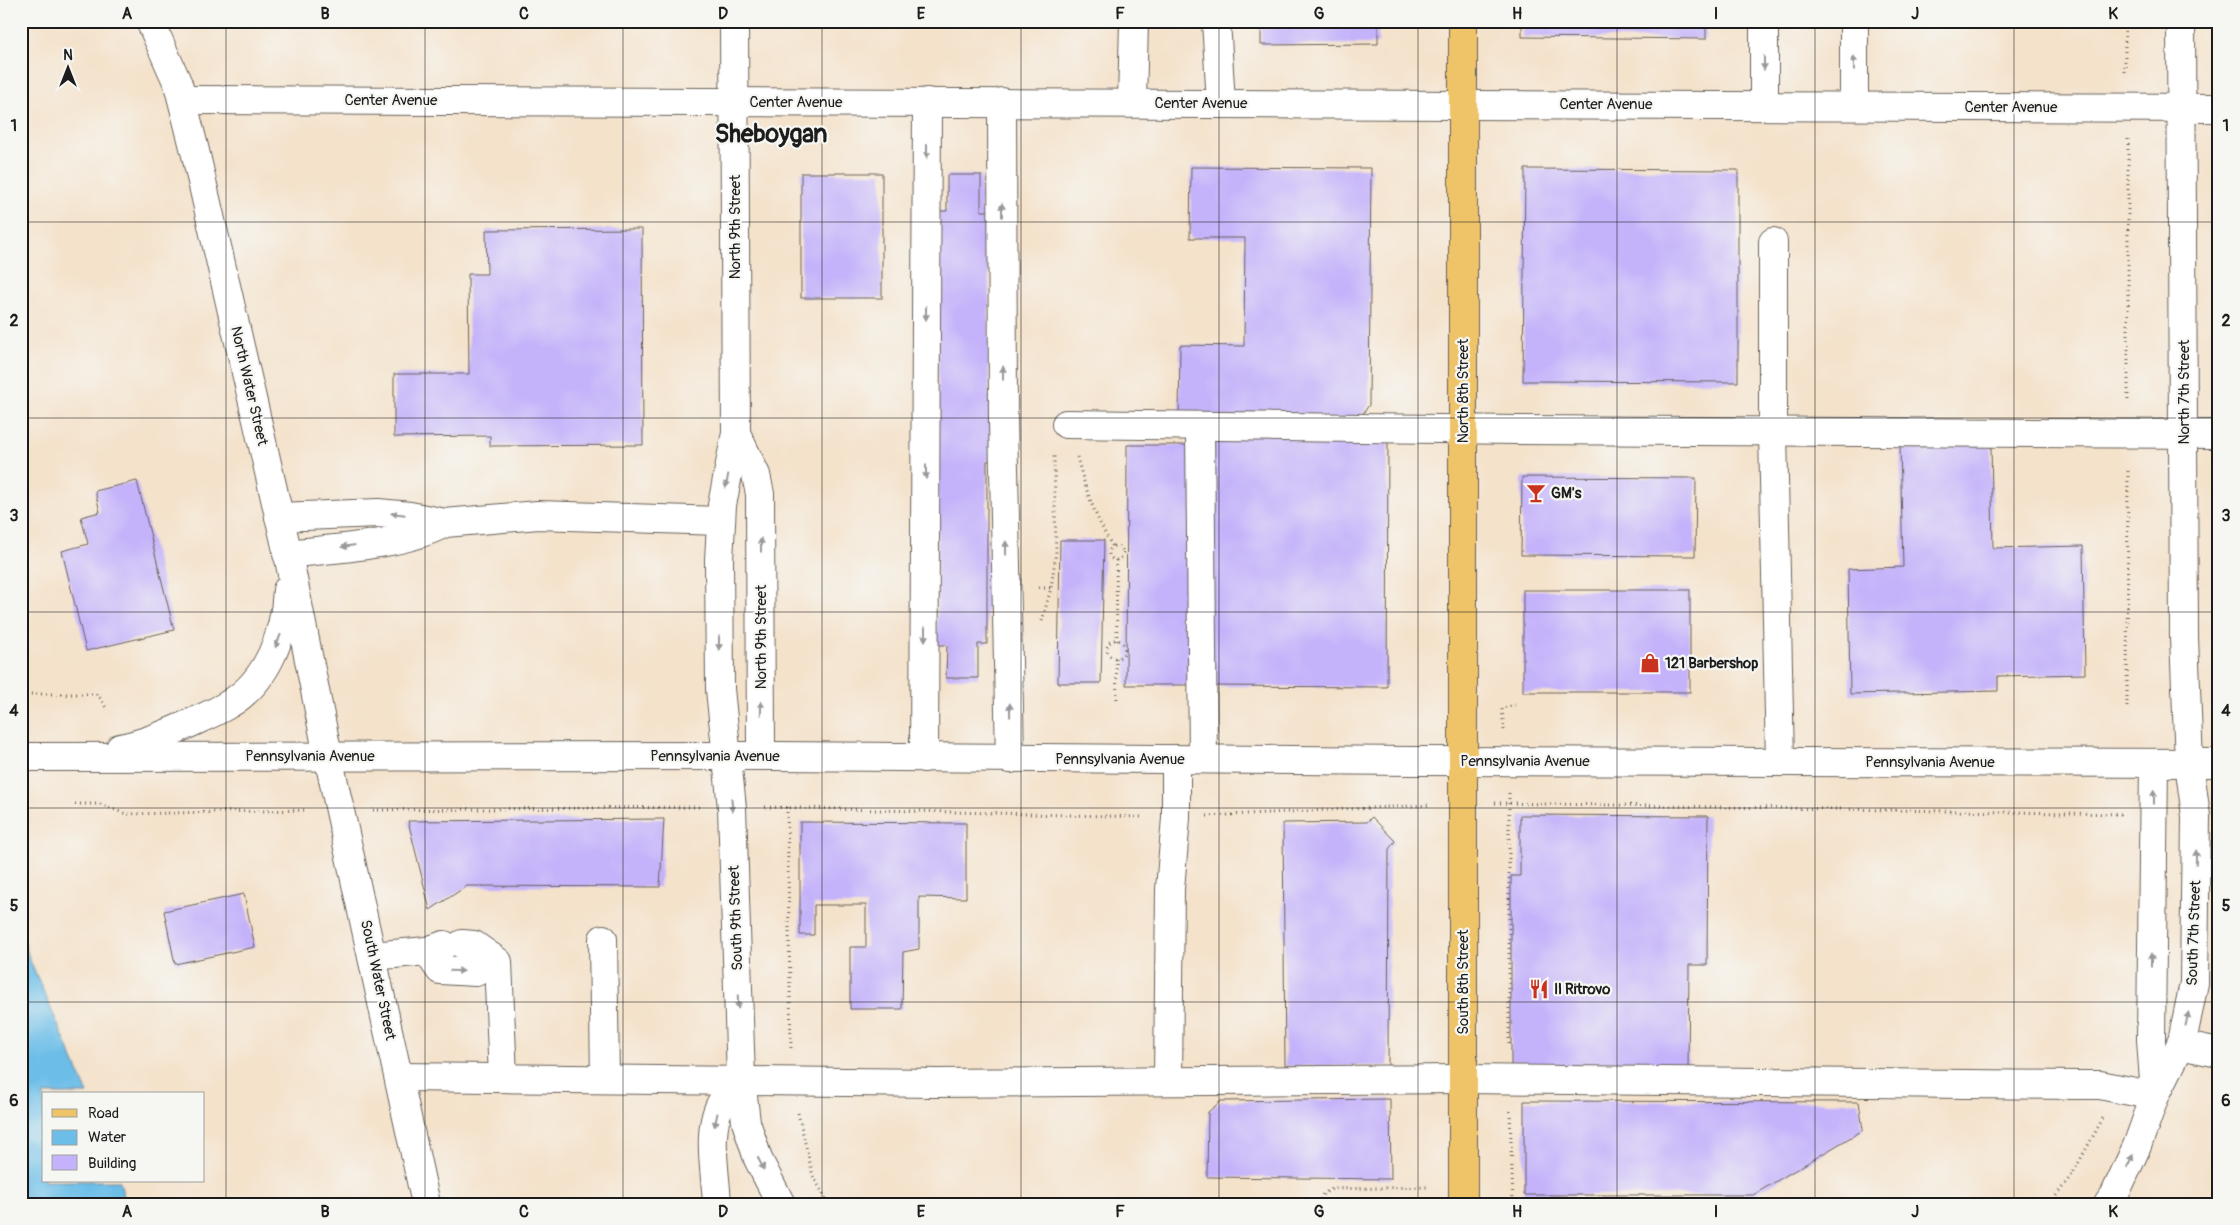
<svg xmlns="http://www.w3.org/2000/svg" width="2240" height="1225" viewBox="0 0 2240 1225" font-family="Pangolin,sans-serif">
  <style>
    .water { fill: #6cbee8; stroke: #446d82 }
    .building { fill: #c4b2fa }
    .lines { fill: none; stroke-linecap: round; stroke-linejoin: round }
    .minor-casing { stroke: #686159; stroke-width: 30 }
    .major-casing { stroke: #686159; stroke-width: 30 }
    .path { stroke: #686159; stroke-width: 3; stroke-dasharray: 1 4; stroke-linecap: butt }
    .minor { stroke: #fff; stroke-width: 28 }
    .major { stroke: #efc469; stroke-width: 28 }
    .oneway { fill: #999 }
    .grid { fill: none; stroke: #1c1c1c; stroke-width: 1; stroke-opacity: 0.55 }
    .labels { text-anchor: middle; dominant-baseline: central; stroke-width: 4.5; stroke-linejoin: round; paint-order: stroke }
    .street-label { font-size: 15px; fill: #1c1c1c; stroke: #f6f6f2 }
    .poi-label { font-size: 15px; font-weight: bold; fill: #1c1c1c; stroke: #f6f6f2; text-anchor: start }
    .town-label { font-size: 25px; font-weight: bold; fill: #1c1c1c; stroke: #f6f6f2 }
    .neatline { fill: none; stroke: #1c1c1c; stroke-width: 2 }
    .grid-label { font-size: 16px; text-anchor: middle; font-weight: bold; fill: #1c1c1c }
  </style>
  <rect width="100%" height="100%" fill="#f6f6f2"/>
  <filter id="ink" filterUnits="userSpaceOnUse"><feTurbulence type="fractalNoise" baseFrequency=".02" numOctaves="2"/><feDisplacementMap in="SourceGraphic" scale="10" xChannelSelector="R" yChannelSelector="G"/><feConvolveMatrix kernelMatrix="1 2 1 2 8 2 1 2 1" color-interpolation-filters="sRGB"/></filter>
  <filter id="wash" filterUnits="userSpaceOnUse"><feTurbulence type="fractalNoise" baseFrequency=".0096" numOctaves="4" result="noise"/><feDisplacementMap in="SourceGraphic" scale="20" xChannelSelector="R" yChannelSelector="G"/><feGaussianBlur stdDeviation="1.12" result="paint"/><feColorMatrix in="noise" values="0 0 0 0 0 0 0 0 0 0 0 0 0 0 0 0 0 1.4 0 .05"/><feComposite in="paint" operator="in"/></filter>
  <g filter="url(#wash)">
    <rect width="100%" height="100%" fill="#f4e2cb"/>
    <path class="water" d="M21,930l8,28 59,136h-44v87h76l5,23h-104z"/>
    <g id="blocks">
      <g class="building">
        <path d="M1261,21h117v23l-117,1z"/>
        <path d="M1522,21h184v18l-184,-2z"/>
        <path d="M1191,167l180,1 -2,237 -10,14 -180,-2 1,-72 64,1 1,-108h-55z"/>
        <path d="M1525,169l213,1v212l-215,-1z"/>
        <rect x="801" y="173" width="81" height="125"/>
        <path d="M947,175h34v36h8v185h7v65h-9v183h-9v34h-32l1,-33h-10l2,-434h8z"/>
        <path d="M642,229l1,216 -153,1v-10l-96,1v-63h75l-1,-100h19l-1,-44z"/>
        <path d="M1207,433h181l-1,254 -181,-1z"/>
        <path d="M1991,443l2,105 90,-2 2,128 -87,2v15l-148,3 -2,-125 55,-2 -3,-122z"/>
        <path d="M1127,445h68l-1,240h-68z"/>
        <path d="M1522,477l174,1 -1,78 -174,-1z"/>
        <path d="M137,481l37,149 -88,21 -24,-100 26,-7 -7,-27 19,-5 -5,-21z"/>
        <path d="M1060,540h44l-3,143h-43z"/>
        <rect x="1523" y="590" width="167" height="102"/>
        <path d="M1520,815l188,1 -1,149h-18l-1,108 -177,-1v-196h9z"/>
        <path d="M1372,817l23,24 -6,8 -1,217h-103l-2,-243 84,-1z"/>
        <path d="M664,819l-4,68 -193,-1 -37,24 -22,-89z"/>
        <path d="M800,822l166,1v75l-47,-1v52l-16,3 -1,57h-52v-62h16v-42h-52v30h-14z"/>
        <path d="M244,894l11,53 -80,17 -11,-53z"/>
        <path d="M1390,1099l1,80 -184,-2 1,-65 13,-11z"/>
        <path d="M1524,1101l335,1 4,28 -110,65h-229z"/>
        <rect x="1338" y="1200" width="55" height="4"/>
      </g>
    </g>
  </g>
  <g filter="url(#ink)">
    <use href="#blocks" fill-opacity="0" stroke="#686159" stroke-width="1"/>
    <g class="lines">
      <defs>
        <g id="minor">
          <path d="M150,21l28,63 17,67 94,408 39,197 98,448"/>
          <path d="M734,21l2,412 -14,72 -3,55 1,129 12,119 9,271 5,43 12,37 23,45"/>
          <path d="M1216,21l5,82"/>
          <path d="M183,100l2036,8"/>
          <path d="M1002,102l1,319 7,338"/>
          <path d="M1132,103l2,-82"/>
          <path d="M1764,106v-85"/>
          <path d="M1854,106v-85"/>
          <path d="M1773,242v190l7,330"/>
          <path d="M1066,424l451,6 702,4"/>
          <path d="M1200,426l3,333"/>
          <path d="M736,433l20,42 4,19 1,262"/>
          <path d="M279,517l99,-4 32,3 35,7 93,-8 182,6"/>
          <path d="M287,554c50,-6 114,-8 158,-31"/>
          <path d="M120,748c22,-4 44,-13 64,-22 15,-7 31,-13 45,-22 39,-23 56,-71 58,-114"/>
          <path d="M21,757l754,-1 638,5 806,2"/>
          <path d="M924,758l3,-656"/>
          <path d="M2154,763l-3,277 4,55"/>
          <path d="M603,939l2,139"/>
          <path d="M462,944l12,1 24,17 5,115"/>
          <path d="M427,951l13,19 36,2 15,-15"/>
          <path d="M372,956l55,-5 17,-6"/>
          <path d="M2180,1045l39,8"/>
          <path d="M399,1077l538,6 526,-4 615,6h22l55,11"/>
          <path d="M1168,1081l2,-192 6,-71v-59"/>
          <path d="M717,1204c-1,-30 -12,-77 6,-104 5,-8 11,-14 18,-21"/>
          <path d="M2108,1204l6,-8 23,-50 18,-50 27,-54 12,-59 2,-167 -7,-53 -5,-126 -3,-616"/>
        </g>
        <path id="major" d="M1463,21v1183"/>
      </defs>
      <use href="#minor" class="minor-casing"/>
      <use href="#major" class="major-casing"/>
      <g class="path">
        <path d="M2125,21v55"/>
        <path d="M2128,139v262"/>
        <path d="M1077,457c8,31 19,63 36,90"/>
        <circle cx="1116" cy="553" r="7"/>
        <path d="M1116,560l1,81"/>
        <path d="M1039,588h12"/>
        <path d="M1042,621l9,-33 5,-35 -2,-99"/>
        <circle cx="1116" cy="649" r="9"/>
        <path d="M1116,658l1,45"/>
        <path d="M21,694h75l5,5 5,9"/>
        <path d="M2127,707l1,-240"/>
        <path d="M1504,730l-2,-22 13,-3"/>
        <path d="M1509,793v254"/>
        <path d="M1495,803l626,11"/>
        <path d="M75,804h25l26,10 180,-4"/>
        <path d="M765,807l379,10"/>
        <path d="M787,807l4,243"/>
        <path d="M373,810l326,-3"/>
        <path d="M1207,816l224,-11"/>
        <path d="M1510,1111l3,93"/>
        <path d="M798,1113l15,63 16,28"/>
        <path d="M1318,1204l5,-10 9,-5 98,-2"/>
        <path d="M2050,1204l23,-31 30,-55"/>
      </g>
      <use href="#minor" class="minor"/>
      <use href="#major" class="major"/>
    </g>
    <defs><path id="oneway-solid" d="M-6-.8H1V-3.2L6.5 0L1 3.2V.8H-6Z" transform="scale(1.25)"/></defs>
    <g class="oneway">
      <use href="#oneway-solid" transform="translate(1764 63) rotate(90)"/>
      <use href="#oneway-solid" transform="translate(1854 63) rotate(-90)"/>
      <use href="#oneway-solid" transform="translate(927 151) rotate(90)"/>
      <use href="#oneway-solid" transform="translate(1002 210) rotate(-90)"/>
      <use href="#oneway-solid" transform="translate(926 313) rotate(90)"/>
      <use href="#oneway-solid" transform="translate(1003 373) rotate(-90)"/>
      <use href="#oneway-solid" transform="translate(926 472) rotate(90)"/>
      <use href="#oneway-solid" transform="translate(727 481) rotate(101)"/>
      <use href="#oneway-solid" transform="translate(398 514) rotate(-174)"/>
      <use href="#oneway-solid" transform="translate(761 545) rotate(-90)"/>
      <use href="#oneway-solid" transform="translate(348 546) rotate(172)"/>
      <use href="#oneway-solid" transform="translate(1006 548) rotate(-91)"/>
      <use href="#oneway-solid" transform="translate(925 634) rotate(90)"/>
      <use href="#oneway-solid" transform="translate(278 641) rotate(112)"/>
      <use href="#oneway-solid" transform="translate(719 643) rotate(90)"/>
      <use href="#oneway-solid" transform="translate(761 708) rotate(-89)"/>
      <use href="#oneway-solid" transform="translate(1010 710) rotate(-91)"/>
      <use href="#oneway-solid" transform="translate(2154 797) rotate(-90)"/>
      <use href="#oneway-solid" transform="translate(732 805) rotate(85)"/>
      <use href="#oneway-solid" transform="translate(2196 857) rotate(-89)"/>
      <use href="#oneway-solid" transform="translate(2151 960) rotate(-90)"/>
      <use href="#oneway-solid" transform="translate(457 971) rotate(2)"/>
      <use href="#oneway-solid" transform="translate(738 1002) rotate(88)"/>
      <use href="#oneway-solid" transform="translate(2187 1019) rotate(-78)"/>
      <use href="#oneway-solid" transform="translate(716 1120) rotate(102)"/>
      <use href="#oneway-solid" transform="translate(2130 1161) rotate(-65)"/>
      <use href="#oneway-solid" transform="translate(761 1164) rotate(64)"/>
    </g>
  </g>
  <path class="grid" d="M226,21v1183M425,21v1183M623,21v1183M822,21v1183M1021,21v1183M1219,21v1183M1418,21v1183M1617,21v1183M1815,21v1183M2014,21v1183M21,222h2198M21,418h2198M21,612h2198M21,808h2198M21,1002h2198"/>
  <defs>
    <symbol id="bar-bare" viewBox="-9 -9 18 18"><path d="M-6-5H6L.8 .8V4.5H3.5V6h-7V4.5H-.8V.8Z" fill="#c8321e" stroke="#f6f6f2" stroke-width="2.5" paint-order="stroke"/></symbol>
    <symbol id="shop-bare" viewBox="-9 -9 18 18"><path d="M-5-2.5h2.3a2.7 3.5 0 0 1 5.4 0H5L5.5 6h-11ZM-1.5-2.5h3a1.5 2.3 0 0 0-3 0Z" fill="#c8321e" stroke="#f6f6f2" stroke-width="2.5" paint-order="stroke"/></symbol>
    <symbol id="restaurant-bare" viewBox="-9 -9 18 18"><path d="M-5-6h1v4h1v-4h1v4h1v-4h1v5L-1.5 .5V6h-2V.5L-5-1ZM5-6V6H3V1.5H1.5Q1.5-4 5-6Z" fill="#c8321e" stroke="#f6f6f2" stroke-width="2.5" paint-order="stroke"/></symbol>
  </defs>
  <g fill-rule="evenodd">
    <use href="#bar-bare" x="1522" y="479" width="28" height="28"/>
    <use href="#shop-bare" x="1636" y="649" width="28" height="28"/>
    <use href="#restaurant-bare" x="1525" y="975" width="28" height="28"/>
  </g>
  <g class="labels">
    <g class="street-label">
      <text x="391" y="100">Center Avenue</text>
      <text x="796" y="102">Center Avenue</text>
      <text x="1201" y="103">Center Avenue</text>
      <text x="1606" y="104">Center Avenue</text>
      <text x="2011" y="107">Center Avenue</text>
      <text transform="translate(735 227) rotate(-90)">North 9th Street</text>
      <text transform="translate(249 386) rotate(77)">North Water Street</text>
      <text transform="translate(1463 391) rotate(-90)">North 8th Street</text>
      <text transform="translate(2184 392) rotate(-90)">North 7th Street</text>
      <text transform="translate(761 637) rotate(-90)">North 9th Street</text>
      <text x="310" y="756">Pennsylvania Avenue</text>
      <text x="715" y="756">Pennsylvania Avenue</text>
      <text x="1120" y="759">Pennsylvania Avenue</text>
      <text x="1525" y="761">Pennsylvania Avenue</text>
      <text x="1930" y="762">Pennsylvania Avenue</text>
      <text transform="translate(736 918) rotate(-92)">South 9th Street</text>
      <text transform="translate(2194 933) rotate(-88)">South 7th Street</text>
      <text transform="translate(378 980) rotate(78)">South Water Street</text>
      <text transform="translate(1463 982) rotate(-90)">South 8th Street</text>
    </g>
    <g class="poi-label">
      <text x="1551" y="493">GM's</text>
      <text x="1665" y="663">121 Barbershop</text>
      <text x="1554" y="989">Il Ritrovo</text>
    </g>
    <g class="town-label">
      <text x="771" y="134">Sheboygan</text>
    </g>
  </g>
  <rect width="2240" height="1225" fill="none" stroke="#f6f6f2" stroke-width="55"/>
  <rect x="42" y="1092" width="162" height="90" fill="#f6f6f2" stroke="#9f9f9c"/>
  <rect x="52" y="1109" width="25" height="8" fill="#efc469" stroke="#9f9f9c"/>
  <text x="88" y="1118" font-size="15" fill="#1c1c1c">Road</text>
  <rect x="52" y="1130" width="25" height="15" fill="#6cbee8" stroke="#9f9f9c"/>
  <text x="88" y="1142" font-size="15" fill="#1c1c1c">Water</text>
  <rect x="52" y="1155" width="25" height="15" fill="#c4b2fa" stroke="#9f9f9c"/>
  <text x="88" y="1168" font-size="15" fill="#1c1c1c">Building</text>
  <g transform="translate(68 68)" stroke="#f6f6f2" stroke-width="4" paint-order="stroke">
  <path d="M0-4L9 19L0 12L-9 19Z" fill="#1c1c1c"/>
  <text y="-8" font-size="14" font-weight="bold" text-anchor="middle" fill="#1c1c1c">N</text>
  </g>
  <rect x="28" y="28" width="2184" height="1170" class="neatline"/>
  <g class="grid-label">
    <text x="127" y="19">A</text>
    <text x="325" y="19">B</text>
    <text x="524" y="19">C</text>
    <text x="723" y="19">D</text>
    <text x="921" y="19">E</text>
    <text x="1120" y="19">F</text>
    <text x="1319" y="19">G</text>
    <text x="1517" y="19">H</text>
    <text x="1716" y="19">I</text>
    <text x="1915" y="19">J</text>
    <text x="2113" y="19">K</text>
    <text x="14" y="131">1</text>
    <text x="2226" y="131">1</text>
    <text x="14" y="326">2</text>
    <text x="2226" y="326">2</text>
    <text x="14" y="521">3</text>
    <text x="2226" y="521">3</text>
    <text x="14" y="716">4</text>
    <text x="2226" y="716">4</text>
    <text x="14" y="911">5</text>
    <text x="2226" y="911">5</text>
    <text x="14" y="1106">6</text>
    <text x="2226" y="1106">6</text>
    <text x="127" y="1217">A</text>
    <text x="325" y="1217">B</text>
    <text x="524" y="1217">C</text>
    <text x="723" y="1217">D</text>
    <text x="921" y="1217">E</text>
    <text x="1120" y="1217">F</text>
    <text x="1319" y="1217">G</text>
    <text x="1517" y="1217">H</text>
    <text x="1716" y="1217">I</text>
    <text x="1915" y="1217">J</text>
    <text x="2113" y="1217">K</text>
  </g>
</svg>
